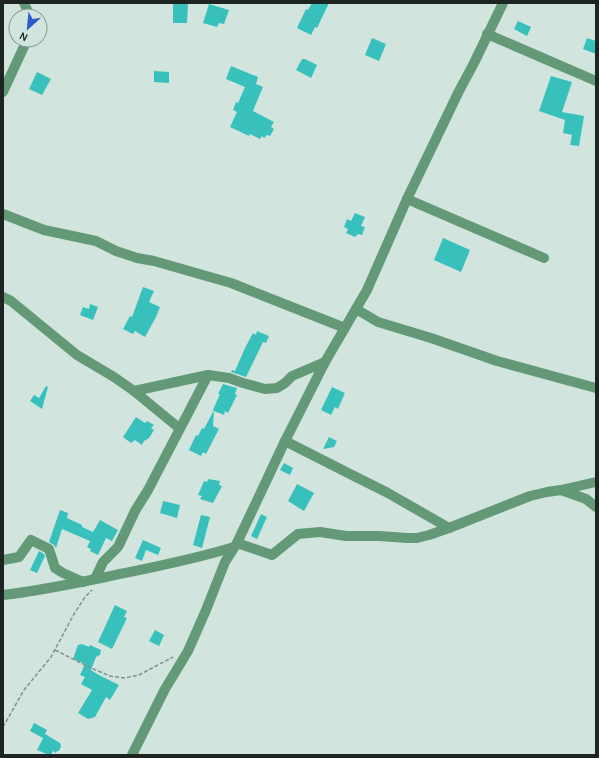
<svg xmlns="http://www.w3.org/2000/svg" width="599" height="758" viewBox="0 0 599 758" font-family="Karla,sans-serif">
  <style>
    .building { fill: #38c0bc }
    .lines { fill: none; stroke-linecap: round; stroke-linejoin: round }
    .path { stroke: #82908c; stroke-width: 1.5; stroke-dasharray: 4 2; stroke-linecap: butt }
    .minor { stroke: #639977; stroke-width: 10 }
  </style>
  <rect width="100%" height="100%" fill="#d1e5de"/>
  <g class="building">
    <path d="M173,3h15l-1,20h-14z"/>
    <path d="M312,3h17l-12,25 -2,-1 -4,8 -14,-7 9,-19 2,1z"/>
    <path d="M209,4l20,6 -5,14 -5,-1 -2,4 -14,-4z"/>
    <path d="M518,21l13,6 -4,9 -13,-7z"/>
    <path d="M372,38l14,6 -7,17 -14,-6z"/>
    <path d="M587,38l9,3v13l-13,-5z"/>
    <path d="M302,59h3l12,6 -6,13 -15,-8z"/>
    <path d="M231,66l27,11 -2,7 7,3 -10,24 21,11 -3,5 3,2 -4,7 -3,-1 -3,3 -2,-2 -2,3 -10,-5 -1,2 -19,-9 7,-15 -4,-2 3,-8 2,1 7,-16 -19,-8z"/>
    <path d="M154,71l15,1v11l-15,-1z"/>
    <path d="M37,72l14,7 -9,16 -13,-6z"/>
    <path d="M551,76l21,6 -10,30 22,4 -5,30 -9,-1 2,-10 -9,-2 2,-13 -26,-9z"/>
    <path d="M355,213l10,4 -4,9 4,1 -3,8 -4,-1 -3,3 -9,-4 2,-4 -4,-2 3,-8 4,2z"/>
    <path d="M443,238l27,12 -9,22 -27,-12z"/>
    <path d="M143,287l11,4 -5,11 11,5 -4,10 -11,20 -10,-6 -2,3 -10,-5 7,-13 2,1z"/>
    <path d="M90,304l8,3 -5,13 -13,-5 3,-8 6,2z"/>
    <path d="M257,331l12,5 -3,7 -3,-1 -17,35 -15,-5 1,-2 3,1 10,-23 8,-15 3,2z"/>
    <path d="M223,384l14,4 -2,6 2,1 -9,18 -3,-2 -1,4 -10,-4 -1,15 6,3 -13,25 -3,-2 -2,4 -12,-6 7,-15 2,1 4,-8 2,1 10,-19h-1l7,-16h-2z"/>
    <path d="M46,386l2,1 -6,22 -12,-8 4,-6 5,3z"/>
    <path d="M332,387l13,6 -7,16 -3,-2 -4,8 -10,-5z"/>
    <path d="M136,417l9,6 2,-2 7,4 -3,3 3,2 -5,8 -5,3 -2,4 -7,-5 -4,3 -8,-6z"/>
    <path d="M329,437l8,4 -3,6 -11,2z"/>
    <path d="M284,463l9,5 -3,7 -10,-5z"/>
    <path d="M208,479l12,2 -1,4 3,1 -9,17 -13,-4 2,-3 -4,-1 6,-14 3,1z"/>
    <path d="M297,484l17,9 -10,18 -16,-10z"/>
    <path d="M163,501l17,4 -3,13 -17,-5z"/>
    <path d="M60,510l8,3 -1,5 15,7v2l11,5 7,-12 18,10 -6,11 -6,-3 -8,17 -8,-4 1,-2 -4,-2 3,-6 -28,-12 -6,19 -2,-3 -5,-3z"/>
    <path d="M261,514l6,3 -10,22 -6,-3z"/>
    <path d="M201,515l9,2 -8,31 -9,-3z"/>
    <path d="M143,540l18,8 -3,7 -12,-5 -4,11 -7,-3z"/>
    <path d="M39,551l5,3 1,2 -8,17 -7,-3z"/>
    <path d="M115,605l12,6 -3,6 3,1 -15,31 -14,-7z"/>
    <path d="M155,630l9,5 -5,11 -10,-5z"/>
    <path d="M82,644l7,3 1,-2 11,5 -1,5 -4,2 -5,13 6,4 22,11 -9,15 -4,-3 -11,20 -7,2 -10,-6 14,-23 -11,-6 4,-7 -5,-2 5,-11 -12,-5 5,-14z"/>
    <path d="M34,723l13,7 -2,4 15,9 1,3 -2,5h-2l-1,2 -3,-2 -2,4h-2l-12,-5 6,-12 -13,-7z"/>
  </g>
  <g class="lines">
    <g class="path">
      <path d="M55,650l36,18 19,8 14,2 15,-3 34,-18"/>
      <path d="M3,727l21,-37 27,-33 23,-43 11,-17 7,-7"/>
    </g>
    <g class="minor">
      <path d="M24,3l6,13"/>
      <path d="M487,34l109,47"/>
      <path d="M3,92l24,-52"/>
      <path d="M407,199l137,59"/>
      <path d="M3,214l41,16 52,11 20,10 21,7 17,3 77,22 114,45"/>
      <path d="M3,297l8,4 66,54 37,22 20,14 45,37"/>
      <path d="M356,309l22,13 53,16 66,23 99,27"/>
      <path d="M134,391l74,-16 21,3 14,5 22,6 12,-1 8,-5 7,-7 33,-14"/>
      <path d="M285,441l67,34 36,18 61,35"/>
      <path d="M561,490l25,9 10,8"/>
      <path d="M237,543l35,12 26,-21 22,-2 26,4h33l28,2h10l12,-3 20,-7 81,-32 17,-4 14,-2 35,-8"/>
      <path d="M3,560l16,-3 12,-17 18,9 6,19 8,5 20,9"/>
      <path d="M95,579l8,-17 14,-14 2,-3 16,-34 13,-21 60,-115"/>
      <path d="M3,595c35,-4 69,-11 103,-18 43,-9 86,-17 128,-30"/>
      <path d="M132,755l33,-66 23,-38 18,-41 19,-48 12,-19 48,-102 40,-79 42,-72 40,-91 52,-108 15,-28 29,-60"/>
    </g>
  </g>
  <rect width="599" height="758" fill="none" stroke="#1d2422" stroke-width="8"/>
  <g transform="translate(28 28) rotate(207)"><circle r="19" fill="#d1e5de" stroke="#899893"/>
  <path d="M0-3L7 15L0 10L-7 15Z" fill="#2f5aca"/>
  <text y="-6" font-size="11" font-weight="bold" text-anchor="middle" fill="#1d2422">N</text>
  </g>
</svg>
